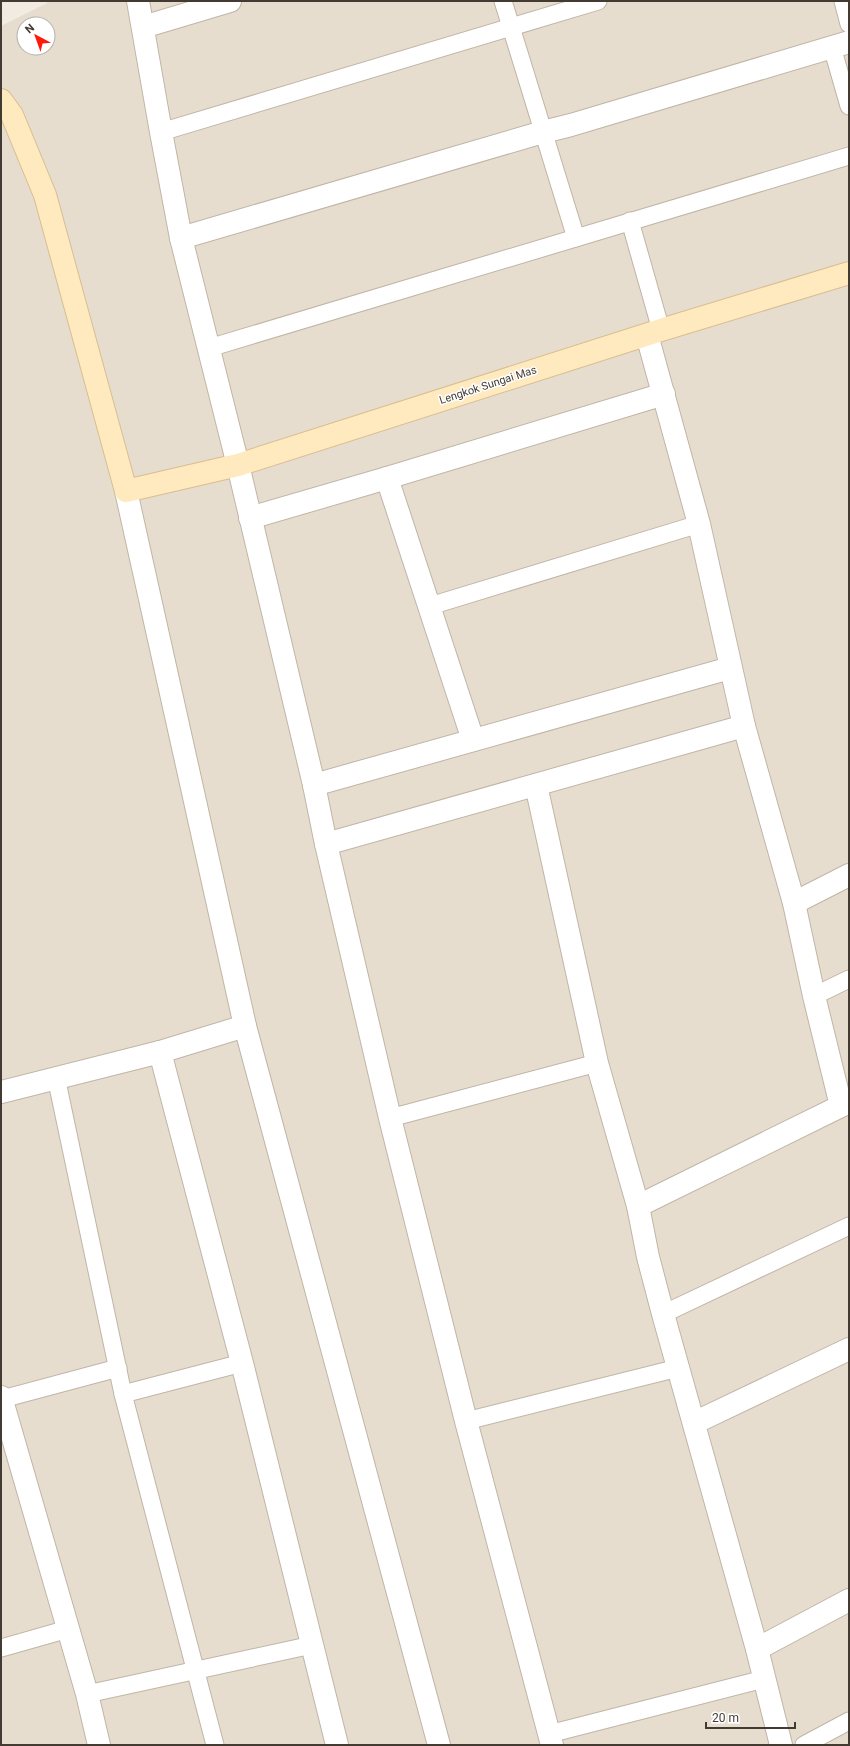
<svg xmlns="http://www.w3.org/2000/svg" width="850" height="1746" viewBox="0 0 850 1746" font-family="Roboto,sans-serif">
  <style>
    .residential { fill: #e6ddcf; fill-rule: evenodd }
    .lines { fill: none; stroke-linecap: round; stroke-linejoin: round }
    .lane-casing { stroke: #c0b5a7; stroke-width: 19 }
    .street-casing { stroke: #c0b5a7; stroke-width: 24 }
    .secondary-casing { stroke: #d8be90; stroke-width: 24 }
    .lane { stroke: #fff; stroke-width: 17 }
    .street { stroke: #fff; stroke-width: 22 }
    .secondary { stroke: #ffe9be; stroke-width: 22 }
    .labels { text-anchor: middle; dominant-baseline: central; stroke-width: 3; stroke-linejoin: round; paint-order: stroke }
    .street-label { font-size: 11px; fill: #433b32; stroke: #fff }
  </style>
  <rect width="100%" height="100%" fill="#f2ebe1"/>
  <path class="residential" d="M47,1h802v1744h-848v-1719l46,-23zM24,24h24v24h-24z"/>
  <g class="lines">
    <defs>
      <g id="lane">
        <path d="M503,1l73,237"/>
        <path d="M843,1l6,23"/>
        <path d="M832,47l17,59"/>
        <path d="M161,132l437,-131"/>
        <path d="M630,221l31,109"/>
        <path d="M209,348l640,-192"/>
        <path d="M430,606l269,-82"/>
        <path d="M814,996l35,-17"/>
        <path d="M56,1077l67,317 92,351"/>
        <path d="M390,1118l207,-55"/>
        <path d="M663,1314l186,-88"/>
        <path d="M123,1394l119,-31"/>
        <path d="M2,1399l116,-31"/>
        <path d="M466,1421l212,-53"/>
        <path d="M1,1648l67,-19"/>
        <path d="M87,1694l225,-49"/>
        <path d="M549,1734l215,-55"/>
        <path d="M804,1745l45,-24"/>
      </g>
      <g id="street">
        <path d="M138,1l23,131 20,106 57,227 76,320 12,59 64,274 76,303 86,324"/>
        <path d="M143,27l87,-26"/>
        <path d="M181,238l362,-106 28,-7 278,-83"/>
        <path d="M647,335l52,189 45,202 50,177 20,93 27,110"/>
        <path d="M387,478l86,262"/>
        <path d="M126,491l119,535 194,719"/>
        <path d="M250,518l137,-40 277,-84"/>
        <path d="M314,785l416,-117"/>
        <path d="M536,785l61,278 41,143 10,51 15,57 94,335 24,96"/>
        <path d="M326,844l418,-118"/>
        <path d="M794,903l55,-28"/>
        <path d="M160,1052l82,311 95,382"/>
        <path d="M1,1092l159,-40 85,-26"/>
        <path d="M638,1206l211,-104"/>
        <path d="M1,1397l86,297 12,51"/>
        <path d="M694,1423l155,-74"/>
        <path d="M757,1649l92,-49"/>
      </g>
      <path id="secondary" d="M1,100l11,15 33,80 81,296 112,-26 423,-135 188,-57"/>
    </defs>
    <use href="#lane" class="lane-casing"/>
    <use href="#street" class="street-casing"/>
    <use href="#secondary" class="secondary-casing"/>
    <use href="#lane" class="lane"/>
    <use href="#street" class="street"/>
    <use href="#secondary" class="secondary"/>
  </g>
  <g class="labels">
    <g class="street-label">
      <text transform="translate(488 385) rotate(-18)">Lengkok Sungai Mas</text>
    </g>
  </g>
  <rect width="850" height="1746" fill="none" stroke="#433b32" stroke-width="4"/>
  <g transform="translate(36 36) rotate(319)"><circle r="19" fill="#ffffff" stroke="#b4b1ad"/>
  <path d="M0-3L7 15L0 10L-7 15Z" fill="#ff190b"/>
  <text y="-6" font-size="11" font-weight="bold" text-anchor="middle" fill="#433b32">N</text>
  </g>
  <path d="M706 1722v6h89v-6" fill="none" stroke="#433b32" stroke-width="2"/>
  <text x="712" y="1722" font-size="12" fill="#433b32" stroke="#ffffff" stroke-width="3" paint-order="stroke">20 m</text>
</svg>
